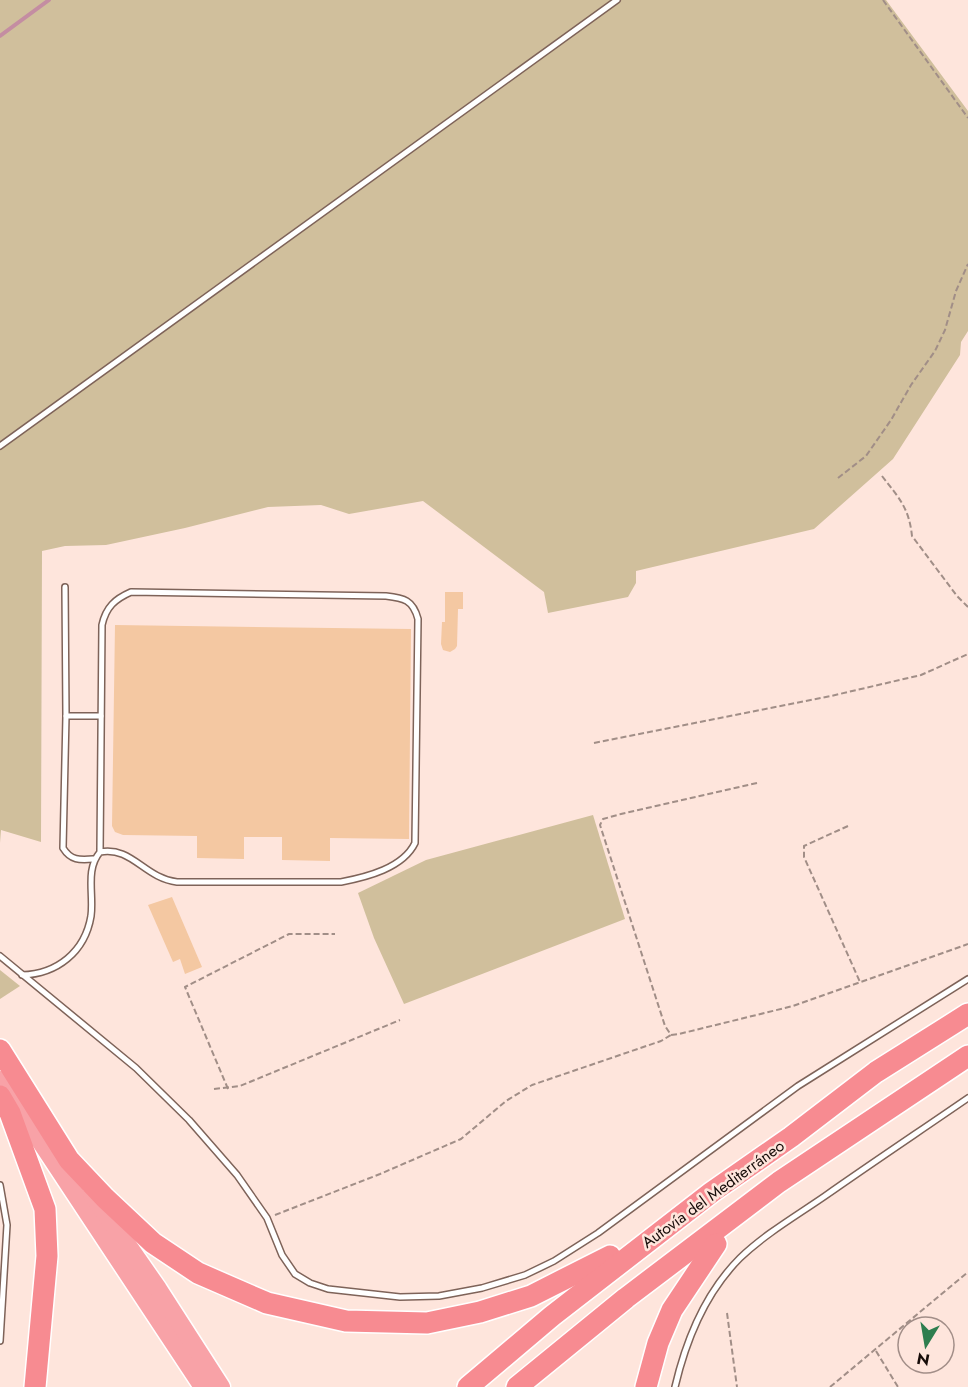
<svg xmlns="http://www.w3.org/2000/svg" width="968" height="1387" viewBox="0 0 968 1387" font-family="Jost,sans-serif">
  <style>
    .green { fill: #d0bf9c }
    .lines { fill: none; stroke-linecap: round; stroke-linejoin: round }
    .stream { stroke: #c48da2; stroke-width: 4 }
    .building { fill: #f4c8a2 }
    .service-casing { stroke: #7e6359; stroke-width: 8 }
    .trunk-casing { stroke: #fff; stroke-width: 21 }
    .motorway-casing { stroke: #fff; stroke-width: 24 }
    .path { stroke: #a18e87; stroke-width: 2; stroke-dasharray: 6 3; stroke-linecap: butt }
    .service { stroke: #fff; stroke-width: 5 }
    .trunk { stroke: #f8a2a7; stroke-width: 18 }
    .motorway { stroke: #f78b91; stroke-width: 21 }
    .labels { text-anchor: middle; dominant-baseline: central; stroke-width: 5; stroke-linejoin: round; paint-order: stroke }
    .street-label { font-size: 16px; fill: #170c09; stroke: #fee5dc }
  </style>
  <rect width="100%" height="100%" fill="#fee5dc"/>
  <g class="green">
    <path d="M0,0h886l82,111v220l-7,11 -1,13 -67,104 -79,70 -178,42v12l-8,14 -80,16 -4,-21 -121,-91 -74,13 -28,-9 -53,2 -83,21 -79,17 -41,1 -23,5 -1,291 -40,-12 -1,13z"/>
    <path d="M593,815l32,104 -221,85 -30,-66 -16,-45 68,-33z"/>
    <path d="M0,970l20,16 -20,13z"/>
  </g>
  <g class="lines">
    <path class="stream" d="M0,36l49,-36"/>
  </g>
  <g class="building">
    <path d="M445,592h18v17h-5l-1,37 -2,3 -5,3 -7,-2 -2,-6 1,-22h3z"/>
    <path d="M115,625l296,4 -2,210 -79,-1v23l-48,-1v-23h-38v22l-47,-1v-22l-74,-1 -8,-3 -3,-6z"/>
    <path d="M172,897l30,70 -17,7 -5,-15 -7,3 -25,-57z"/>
  </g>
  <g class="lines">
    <defs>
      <g id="service">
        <path d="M0,446l617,-446"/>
        <path d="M65,587l1,129 -3,132c8,13 17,12 31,11"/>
        <path d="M66,716h35"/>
        <path d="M0,956l136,112 53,52 48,55 30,43 15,37 13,19 15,9 18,6 72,8 39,-1 43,-8 43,-13 29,-14 44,-28 200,-147 170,-107"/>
        <path d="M22,975c35,-1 63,-23 69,-59 3,-22 -6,-46 9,-64 32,-6 44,26 77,30h164c26,-5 62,-14 74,-39l3,-224c-5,-19 -14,-21 -32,-23l-255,-4c-16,7 -25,15 -29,33l-2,227"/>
        <path d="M0,1185l7,40 -7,116"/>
        <path d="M675,1387c11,-47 30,-94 65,-129 25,-24 56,-42 85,-62 47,-33 95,-65 143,-98"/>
      </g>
      <g id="trunk">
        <path d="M0,1080l203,307"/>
        <path d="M92,1194l66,95 63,98"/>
      </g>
      <g id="motorway">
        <path d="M0,1050l69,110 36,38 48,45 45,30 69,30 79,18 81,2 53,-11 51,-16 79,-40"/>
        <path d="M0,1096l10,17 35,96 2,47 -12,131"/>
        <path d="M468,1387l84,-71 160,-124 79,-55 85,-65 92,-58"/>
        <path d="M517,1387l109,-89 153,-116 189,-126"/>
        <path d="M646,1387l12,-44 14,-33 44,-66"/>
      </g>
    </defs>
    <use href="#service" class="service-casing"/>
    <use href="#trunk" class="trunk-casing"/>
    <use href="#motorway" class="motorway-casing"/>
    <g class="path">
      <path d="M883,0l85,118"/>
      <path d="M882,476c16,21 27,31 30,60l45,60 11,11"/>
      <path d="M838,478l28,-22 25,-36 20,-35 24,-34 10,-21 11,-39 12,-27"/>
      <path d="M594,743l237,-47 90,-21 47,-21"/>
      <path d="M757,783l-136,31 -18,5 -3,6 65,201 6,9 8,-1 114,-28 175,-62"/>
      <path d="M848,826l-44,20v11l56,125"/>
      <path d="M214,1089l26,-3 160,-66"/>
      <path d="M228,1089l-43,-102 104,-53h46"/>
      <path d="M275,1215l105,-41 81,-35 45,-38 26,-16 129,-44 10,-6"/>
      <path d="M727,1313l10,74"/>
      <path d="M876,1351l22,36"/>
      <path d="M830,1387l138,-115"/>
    </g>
    <use href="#service" class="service"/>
    <use href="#trunk" class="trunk"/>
    <use href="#motorway" class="motorway"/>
  </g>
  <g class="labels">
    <g class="street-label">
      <text transform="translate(713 1194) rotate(-36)">Autovía del Mediterráneo</text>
    </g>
  </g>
  <g transform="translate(926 1345) rotate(191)"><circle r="28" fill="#fee5dc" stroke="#a28e88" stroke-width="1.5"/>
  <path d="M0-4.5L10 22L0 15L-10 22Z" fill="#2e7e4f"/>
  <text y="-9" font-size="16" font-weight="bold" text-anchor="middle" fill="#170c09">N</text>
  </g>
</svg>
